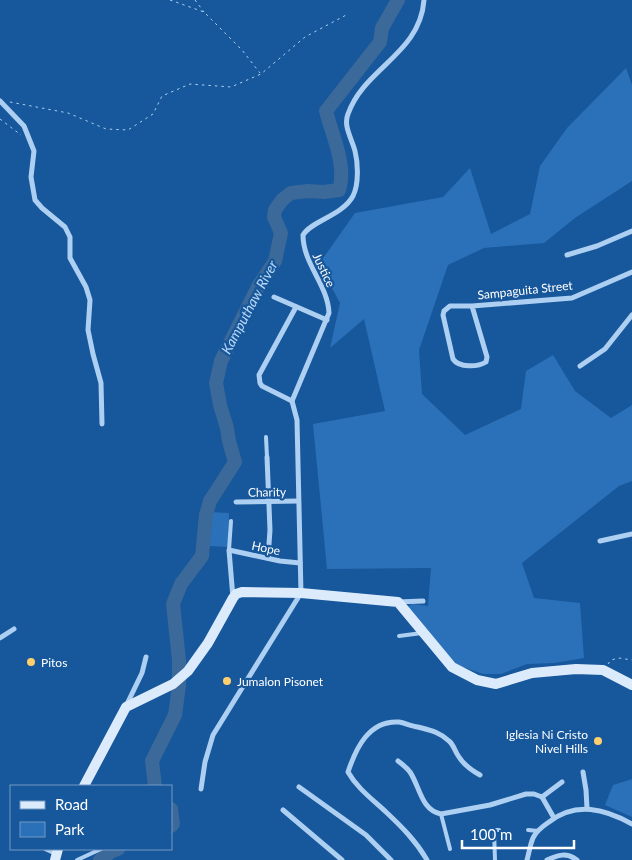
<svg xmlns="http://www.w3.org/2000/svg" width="632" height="860" viewBox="0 0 632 860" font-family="Lato,sans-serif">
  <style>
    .green { fill: #2b71b9 }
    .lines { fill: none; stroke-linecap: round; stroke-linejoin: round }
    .river { stroke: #3b6999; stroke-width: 14 }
    .path { stroke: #adcff2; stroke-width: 1; stroke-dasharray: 2.5 4; stroke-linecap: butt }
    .lane { stroke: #adcff2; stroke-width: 4 }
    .street { stroke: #adcff2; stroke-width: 5 }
    .secondary { stroke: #dcebfc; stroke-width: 10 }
    .poi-dot { fill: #ffcf6e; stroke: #17579b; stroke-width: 2 }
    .labels { text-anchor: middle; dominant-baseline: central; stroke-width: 4.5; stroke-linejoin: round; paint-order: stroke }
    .street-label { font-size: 12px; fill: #fff; stroke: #17579b }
    .poi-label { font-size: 12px; fill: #fff; stroke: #17579b; text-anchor: start }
    .water-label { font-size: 14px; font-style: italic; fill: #bad9f8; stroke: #17579b }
  </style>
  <rect width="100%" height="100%" fill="#17579b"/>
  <g class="green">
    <path d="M626,68l6,17v96l-57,37 -31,25 -60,5 -36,17 -29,85 3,44 43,41 56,-26 5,-38 27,-16 22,36 36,27 21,-13v76l-13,5 -97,77 12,35 46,5 4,55 -29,5 -28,1 -26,10h-18l-26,-9 -51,-58 7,-3 15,2 3,-38 -104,1 -14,-145 72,-13 -21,-92 -34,29 10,-45 -21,-39 36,-51 88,-16 27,-29 21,66 39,-20 10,-48 27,-38z"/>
    <path d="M210,512l19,1 -1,34 -19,-1z"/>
    <path d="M632,779v38l-27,-12 8,-20z"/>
  </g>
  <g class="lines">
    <g class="river">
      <path d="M155,786l-3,-25 23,-46 4,-29v-26l-6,-56 8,-20 21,-28 4,-41 4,-14 25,-39 -6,-21 -2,-13 -7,-23 -4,-22 5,-22 38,-76 16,-24 6,-28 -7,-16 1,-7 7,-10 9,-7 17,-2 16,1 15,-2c8,-25 -7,-55 -13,-79l54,-69 2,-14 16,-28"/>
      <path d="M171,809l2,15 -2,2"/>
      <path d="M100,860l12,-9 6,-2"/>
    </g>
    <g class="path">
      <path d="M170,0l34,12 38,38 18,23"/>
      <path d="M195,0l9,12"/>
      <path d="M10,102l58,11 38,16 22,1 25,-16 9,-18 28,-12 41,3 30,-13 44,-37 43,-23"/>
      <path d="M0,119l21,16"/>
      <path d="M608,664l3,-4 8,-2 13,2"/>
    </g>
    <g class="lane">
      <path d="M266,437l1,20"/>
      <path d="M229,550l2,-29"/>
      <path d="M399,636l23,-3"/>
      <path d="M441,814l9,35"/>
      <path d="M528,830l10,1"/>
      <path d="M45,849l11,5"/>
      <path d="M77,860l24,-11"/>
      <path d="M495,860l-1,-30h5"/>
    </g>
    <g class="street">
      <path d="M0,101l24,25 10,25 -3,26 4,23 7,8 23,19 5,10v21l16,29 4,13 -2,30 5,24 8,29 1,41"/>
      <path d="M567,255l30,-9 35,-15"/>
      <path d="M274,297l53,23"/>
      <path d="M472,306l15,51 -1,5c-8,5 -27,6 -33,-3l-10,-44 1,-4 6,-5h22l100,-8 60,-26"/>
      <path d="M580,366l25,-17 27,-34"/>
      <path d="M292,401l-30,-15 -2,-3 -1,-8 37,-68"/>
      <path d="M267,457l3,73 -2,28"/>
      <path d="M236,502l62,-1"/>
      <path d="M600,541l32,-7"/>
      <path d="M233,598l-4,-48 51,11 20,2"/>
      <path d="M398,602l25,-1"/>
      <path d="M0,638l14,-9"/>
      <path d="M126,706l16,-33 4,-16"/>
      <path d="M398,761c4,3 9,7 12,11 10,15 11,38 31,42l49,-9 36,-11h8l8,3 12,21"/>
      <path d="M583,772l3,18 1,18"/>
      <path d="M299,787l67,48 25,25"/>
      <path d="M201,789l4,-27 8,-27 88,-142 -4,-173 -5,-19 37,-88c-1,-28 -26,-49 -26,-78 8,-14 39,-19 50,-39 6,-12 5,-33 2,-45 -3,-12 -12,-25 -7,-37 16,-46 72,-60 76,-114"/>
      <path d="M542,797l20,-15"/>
      <path d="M283,810l59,50"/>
      <path d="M427,860c-11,-19 -25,-33 -41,-48 -14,-13 -29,-24 -38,-40 8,-24 21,-52 51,-50 6,1 12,4 19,5 11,3 22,5 31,14 5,4 6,11 10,16 5,8 12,13 21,18"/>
      <path d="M527,860c2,-7 3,-15 6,-22 3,-7 10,-12 16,-16 27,-21 56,-13 83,2"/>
      <path d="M547,860c11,-5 19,-8 30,0"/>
    </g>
    <g class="secondary">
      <path d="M84,786l42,-79 47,-23 15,-13 20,-28 25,-45 3,-4 6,-2 59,1 97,9 54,65 25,13 19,4 36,-11 44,-4 27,1 29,15"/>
      <path d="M55,860l3,-11"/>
    </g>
  </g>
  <g class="poi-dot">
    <circle cx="31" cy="662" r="5"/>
    <circle cx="227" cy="681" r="5"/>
    <circle cx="598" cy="741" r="5"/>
  </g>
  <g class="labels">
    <g class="street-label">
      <text transform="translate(324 270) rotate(65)">Justice</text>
      <text transform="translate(525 290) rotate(-6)">Sampaguita Street</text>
      <text transform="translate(267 492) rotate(-1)">Charity</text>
      <text transform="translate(266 548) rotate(12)">Hope</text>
    </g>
    <g class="poi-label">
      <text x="41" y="662">Pitos</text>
      <text x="237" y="681">Jumalon Pisonet</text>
      <text x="588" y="734" text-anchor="end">Iglesia Ni Cristo<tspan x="588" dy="14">Nivel Hills</tspan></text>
    </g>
    <g class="water-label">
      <text transform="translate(249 307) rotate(-62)">Kamputhaw River</text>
    </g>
  </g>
  <rect x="10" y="785" width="162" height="65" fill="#17579b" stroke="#749ac3"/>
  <rect x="20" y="801" width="25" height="8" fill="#dcebfc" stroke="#749ac3"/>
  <text x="55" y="810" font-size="15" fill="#ffffff">Road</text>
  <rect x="20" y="822" width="25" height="15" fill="#2b71b9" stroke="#749ac3"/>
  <text x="55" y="835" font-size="15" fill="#ffffff">Park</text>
  <path d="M462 840v8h112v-8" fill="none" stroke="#ffffff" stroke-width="2.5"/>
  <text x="470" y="840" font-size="15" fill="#ffffff" stroke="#17579b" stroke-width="4" paint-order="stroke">100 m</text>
</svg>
